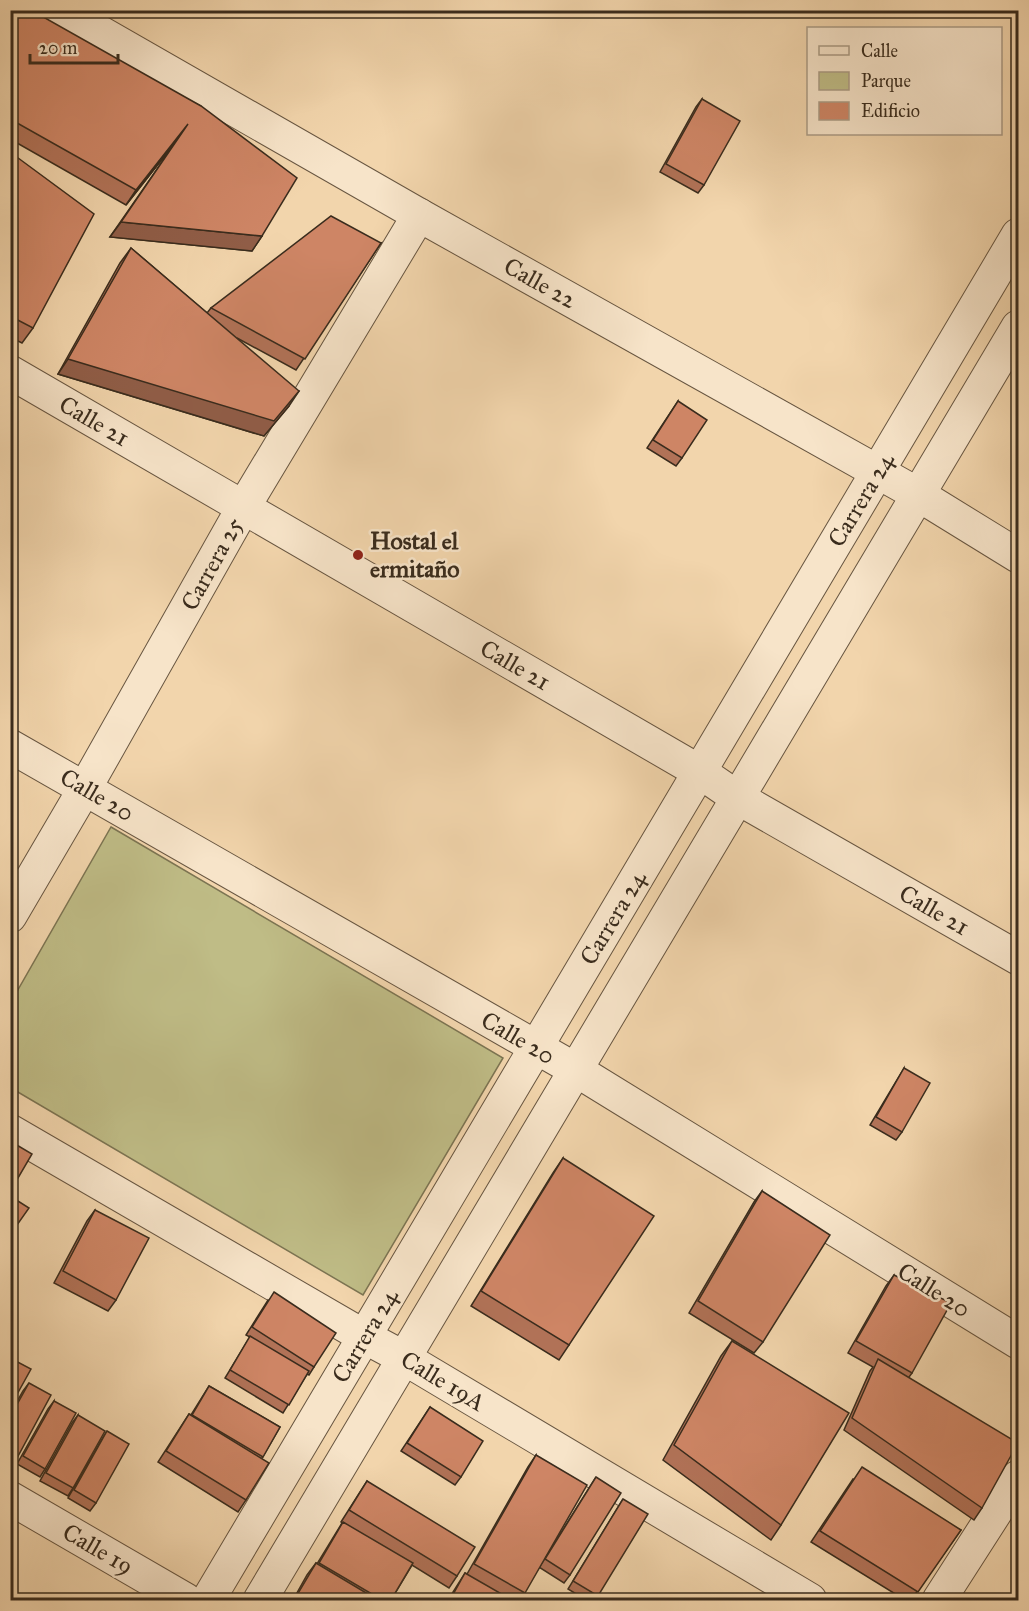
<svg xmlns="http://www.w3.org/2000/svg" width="1029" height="1611" viewBox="0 0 1029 1611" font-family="'IM FELL Great Primer',serif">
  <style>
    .green { fill: #bfbc86; stroke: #7c7452; stroke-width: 1.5 }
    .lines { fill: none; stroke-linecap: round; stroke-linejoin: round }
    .minor-casing { stroke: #685641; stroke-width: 35 }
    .minor { stroke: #f7e4c9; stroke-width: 33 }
    .wall { fill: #b17257; stroke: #3a2c1d; stroke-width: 1.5 }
    .shaded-wall { fill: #905d47; stroke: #3a2c1d; stroke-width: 1.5 }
    .building { fill: #ce8565; stroke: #3a2c1d; stroke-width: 1.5 }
    .poi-dot { fill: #8f2418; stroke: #f7e4c9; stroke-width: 2 }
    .labels { text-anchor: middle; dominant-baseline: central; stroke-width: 5; stroke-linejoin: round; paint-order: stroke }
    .street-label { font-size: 24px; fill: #3a2c1d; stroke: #f7e4c9 }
    .poi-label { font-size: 24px; font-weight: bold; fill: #3a2c1d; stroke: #f7e4c9; text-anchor: start }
  </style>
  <rect width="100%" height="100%" fill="#f2d5ac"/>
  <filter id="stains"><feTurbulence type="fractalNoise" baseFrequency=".00333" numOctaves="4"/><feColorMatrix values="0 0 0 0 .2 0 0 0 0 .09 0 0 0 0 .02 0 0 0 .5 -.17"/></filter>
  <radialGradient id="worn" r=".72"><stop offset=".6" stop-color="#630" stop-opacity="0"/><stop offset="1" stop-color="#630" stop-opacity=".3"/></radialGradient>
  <path class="green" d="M111,827l392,231 -140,237 -352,-207v-86z"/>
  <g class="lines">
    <defs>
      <g id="minor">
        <path d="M61,10l358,205 500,280 99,61"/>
        <path d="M10,372l690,400 38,26 280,160"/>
        <path d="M10,746l566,324 442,272"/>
        <path d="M10,916l75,-128 158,-280 176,-293"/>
        <path d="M10,1131l355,206 39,21 406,242"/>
        <path d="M10,1498l176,102"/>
        <path d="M208,1600l810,-1365"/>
        <path d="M260,1600l758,-1273"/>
        <path d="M939,1600l79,-123"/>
      </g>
    </defs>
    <use href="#minor" class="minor-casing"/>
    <use href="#minor" class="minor"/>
  </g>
  <g class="wall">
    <path d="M10,10l191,96 61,130 -10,15 -142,-14 68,-98 -52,66 -116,-66z"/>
    <path d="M702,99l2,86 -6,8 -38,-21 36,-65z"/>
    <path d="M10,152l23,176 -11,15 -12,-6z"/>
    <path d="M381,243l-85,127 -59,-32 52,68 -25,30 -206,-62 62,-111 11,-15 76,65 4,-5z"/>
    <path d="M678,401l4,57 -6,8 -29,-18z"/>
    <path d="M904,1068l-2,64 -6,8 -26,-15z"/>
    <path d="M563,1158l6,187 -10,15 -88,-54 82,-133z"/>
    <path d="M762,1191l1,151 -9,11 -65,-40 65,-111z"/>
    <path d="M95,1210l21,90 -8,11 -54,-28 33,-62z"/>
    <path d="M894,1275l18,98 -3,4 73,131 -8,12 -130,-90 26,-59 3,-4 -25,-14 38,-67z"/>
    <path d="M268,1300l46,67 -5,8 -2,-1 -24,39 -58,-35 25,-41 -4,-2z"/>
    <path d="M732,1341l49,184 -10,15 -108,-80 58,-104z"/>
    <path d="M29,1383l-12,75 -6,8h-1v-52l13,-23z"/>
    <path d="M209,1386l71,41 -18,31 -16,42 -8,12 -80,-50 31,-48 2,1z"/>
    <path d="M54,1401l-9,68 -5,8 -23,-13 31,-55z"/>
    <path d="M430,1407l31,70 -6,8 -54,-34z"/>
    <path d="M78,1415l-5,73 -5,8 -28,-15 32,-58z"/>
    <path d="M107,1431l-11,72 -6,8 -22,-13 34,-59z"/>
    <path d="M536,1455l4,111 56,-89 -26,98 -6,8 -25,-16 -20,33h-71l17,-27 2,1 61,-107z"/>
    <path d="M853,1479l108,51 -50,70h-6l-94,-58z"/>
    <path d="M367,1481l90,95 -8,12 -37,-23 -21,35h-98l14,-25 9,-12 1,1 25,-41 -1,-1z"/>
    <path d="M623,1499l-25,97 -3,4h-9l-18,-11z"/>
  </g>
  <g class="shaded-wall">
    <path d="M188,124l-10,15 -52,66 10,-15z"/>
    <path d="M121,222l141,14 -10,15 -142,-14z"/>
    <path d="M68,359l231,32 -10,15 -25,30 -206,-62z"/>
  </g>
  <g class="building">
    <path d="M10,10h21l170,96 96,72 -35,58 -141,-14 67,-98 -52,66 -126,-71z"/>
    <path d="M702,99l38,22 -36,64 -38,-21z"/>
    <path d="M10,152l84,62 -61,114 -23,-12z"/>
    <path d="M331,216l50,27 -76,116 -94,-51z"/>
    <path d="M131,248l168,143 -25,30 -206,-62z"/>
    <path d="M678,401l29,19 -25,38 -29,-18z"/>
    <path d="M904,1068l26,15 -28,49 -26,-15z"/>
    <path d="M10,1141l22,13 -21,36h-1z"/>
    <path d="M563,1158l91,58 -85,129 -88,-54z"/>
    <path d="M762,1191l68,44 -67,107 -65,-41z"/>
    <path d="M10,1196l19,12 -19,27z"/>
    <path d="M95,1210l54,28 -33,62 -53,-29z"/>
    <path d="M894,1275l57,28 -39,70 -56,-32z"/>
    <path d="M274,1292l62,41 -22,34 -62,-40z"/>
    <path d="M250,1336l59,35 -20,34 -59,-35z"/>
    <path d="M732,1341l117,72 -68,112 -107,-80z"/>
    <path d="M10,1358l21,11 -21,38z"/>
    <path d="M878,1359l140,84 -36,65 -130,-90z"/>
    <path d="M29,1383l22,12 -34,63 -7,-3v-38z"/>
    <path d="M209,1386l71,41 -17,30 -71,-42z"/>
    <path d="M54,1401l22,12 -31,56 -22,-13z"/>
    <path d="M430,1407l53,34 -22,36 -54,-34z"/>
    <path d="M189,1414l80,49 -23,37 -80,-49z"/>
    <path d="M78,1415l27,16 -32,57 -27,-15z"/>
    <path d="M107,1431l22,13 -33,59 -22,-13z"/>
    <path d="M536,1455l51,30 -62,108 -51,-29z"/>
    <path d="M862,1467l99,63 -43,62 -98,-61z"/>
    <path d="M596,1477l25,16 -51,82 -25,-16z"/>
    <path d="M367,1481l108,66 -18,29 -108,-66z"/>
    <path d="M623,1499l25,15 -50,82 -25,-15z"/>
    <path d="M343,1522l70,41 -22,37h-9l-63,-37z"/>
    <path d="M316,1563l62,37h-84z"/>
    <path d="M465,1573l47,27h-62z"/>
    <path d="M599,1597l5,3h-7z"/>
  </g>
  <circle class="poi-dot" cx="358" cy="555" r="6"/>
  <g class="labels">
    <g class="street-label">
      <text transform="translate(540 283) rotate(29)">Calle 22</text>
      <text transform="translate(94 421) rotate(30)">Calle 21</text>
      <text transform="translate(861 500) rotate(-59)">Carrera 24</text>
      <text transform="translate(212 564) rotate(-61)">Carrera 25</text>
      <text transform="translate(515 665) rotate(30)">Calle 21</text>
      <text transform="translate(97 795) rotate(30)">Calle 20</text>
      <text transform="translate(934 910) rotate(30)">Calle 21</text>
      <text transform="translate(613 918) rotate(-59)">Carrera 24</text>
      <text transform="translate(518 1038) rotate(30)">Calle 20</text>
      <text transform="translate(934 1290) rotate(32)">Calle 20</text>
      <text transform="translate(365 1336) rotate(-59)">Carrera 24</text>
      <text transform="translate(443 1381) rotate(31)">Calle 19A</text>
      <text transform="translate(98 1549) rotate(30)">Calle 19</text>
    </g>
    <g class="poi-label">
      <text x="370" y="541">Hostal el<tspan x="370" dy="28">ermitaño</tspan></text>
    </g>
  </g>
  <rect width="1029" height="1611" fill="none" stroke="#f2d5ac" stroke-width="36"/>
  <rect x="12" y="12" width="1005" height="1587" fill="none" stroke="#3a2c1d" stroke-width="3"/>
  <rect x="18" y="18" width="993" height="1575" fill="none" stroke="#3a2c1d" stroke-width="1.5"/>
  <rect x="807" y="27" width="195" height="108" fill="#f7e4c9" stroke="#ab9a84" stroke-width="1.5"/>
  <rect x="819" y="46" width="30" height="9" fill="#f7e4c9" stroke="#ab9a84" stroke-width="1.5"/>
  <text x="861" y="57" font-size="18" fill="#3a2c1d">Calle</text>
  <rect x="819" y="72" width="30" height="18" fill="#bfbc86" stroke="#ab9a84" stroke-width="1.5"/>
  <text x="861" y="87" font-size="18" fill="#3a2c1d">Parque</text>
  <rect x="819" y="102" width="30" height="18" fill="#ce8565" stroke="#ab9a84" stroke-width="1.5"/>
  <text x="861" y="117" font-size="18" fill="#3a2c1d">Edificio</text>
  <path d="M30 54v9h88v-9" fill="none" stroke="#3a2c1d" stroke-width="3"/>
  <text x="39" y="54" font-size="18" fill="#3a2c1d" stroke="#f7e4c9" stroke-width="4.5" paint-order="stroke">20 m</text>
  <rect width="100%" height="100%" filter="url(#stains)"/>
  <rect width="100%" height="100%" fill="url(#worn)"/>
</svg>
